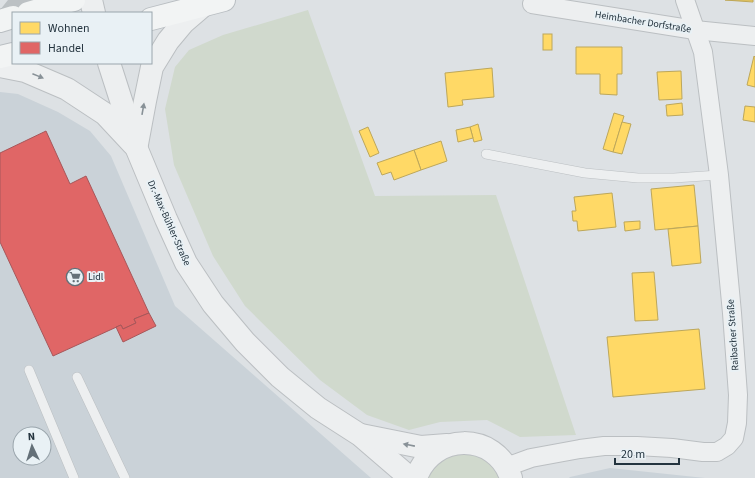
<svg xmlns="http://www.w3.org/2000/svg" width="755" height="478" viewBox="0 0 755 478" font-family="'Source Sans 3',sans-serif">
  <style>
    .built { fill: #cad2d8; fill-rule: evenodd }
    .green { fill: #d0d9cd }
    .homes { fill: #ffd966; stroke: #bda75a }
    .shops { fill: #e06666; stroke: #a7575a }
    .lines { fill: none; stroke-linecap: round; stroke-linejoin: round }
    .service-casing { stroke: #bbbfc2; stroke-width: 10 }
    .minor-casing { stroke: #bbbfc2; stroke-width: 20 }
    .tertiary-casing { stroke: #bbbfc2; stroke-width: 24 }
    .primary-casing { stroke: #b9bec2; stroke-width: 24 }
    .service { stroke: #edeff0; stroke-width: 9 }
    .minor { stroke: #edeff0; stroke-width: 18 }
    .tertiary { stroke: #edeff0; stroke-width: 22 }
    .secondary { stroke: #bcc1c4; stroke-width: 22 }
    .primary { stroke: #f2f4f4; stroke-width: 22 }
    .oneway { fill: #889197 }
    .labels { text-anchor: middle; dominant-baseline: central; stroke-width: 4; stroke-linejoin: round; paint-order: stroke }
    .street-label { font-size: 10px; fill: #23333e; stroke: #e9f1f5 }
    .poi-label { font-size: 10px; fill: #23333e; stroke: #e9f1f5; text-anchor: start }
  </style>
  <rect width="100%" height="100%" fill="#dde1e4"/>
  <g class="built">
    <path d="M0,92l18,2 40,18 32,19 21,25 64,150 196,172h-371zM20,434h24v24h-24z"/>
    <path d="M610,468l95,10h-136l1,-1z"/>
  </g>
  <g class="green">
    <path d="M308,10l67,186 121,-1 80,240 -56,2 -33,-17 -47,2 -31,8 -42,-15 -47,-35 -75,-74 -32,-50 -39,-91 -9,-56 10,-42 14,-17 34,-15z"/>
    <path d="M464,451l24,7 15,20h-75c8,-20 17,-20 36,-27z"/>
  </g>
  <g class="homes">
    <path d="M725,0h28v2z"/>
    <rect x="543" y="34" width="9" height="16"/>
    <path d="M576,47h46v27h-5v21l-17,-1v-20h-24z"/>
    <path d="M754,56l1,1v30l-8,-2z"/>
    <path d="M492,68l2,29 -32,3 1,5 -15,2 -3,-34z"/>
    <path d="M681,71l1,28 -23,1 -2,-28z"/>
    <path d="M682,103l1,12 -16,1 -1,-11z"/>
    <path d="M745,106l10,1v15l-12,-2z"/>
    <path d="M614,113l10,3 -11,36 -10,-3z"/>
    <path d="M622,122l9,2 -9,30 -9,-2z"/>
    <path d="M478,124l4,16 -8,2 -4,-15z"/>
    <path d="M368,127l11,26 -9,4 -11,-26z"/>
    <path d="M470,127l3,11 -15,4 -2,-12z"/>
    <path d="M441,141l6,20 -26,9 -7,-20z"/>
    <path d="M414,150l7,20 -27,10 -3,-8 -9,3 -5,-12z"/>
    <path d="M694,185l4,41 -43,4 -4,-41z"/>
    <path d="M612,193l4,34 -38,4 -1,-10h-4l-1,-10h4l-2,-14z"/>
    <path d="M640,221v8l-15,2 -1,-9z"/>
    <path d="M698,226l3,37 -29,3 -4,-37z"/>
    <path d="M654,272l4,48 -23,1 -3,-48z"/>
    <path d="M699,329l6,60 -92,8 -6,-60z"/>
  </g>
  <g class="shops">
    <path d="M46,131l24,53 16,-8 63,137 -15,6 2,4 -13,6 -2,-4 -68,31 -53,-114v-89z"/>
    <path d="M149,313l7,13 -33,16 -7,-15 5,-2 2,4 13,-6 -2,-4z"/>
  </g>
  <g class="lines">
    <defs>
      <g id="service">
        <path d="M486,154l99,19 53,5h36l45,-3"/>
        <path d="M29,370l45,108"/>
        <path d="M77,377l48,101"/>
      </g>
      <g id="minor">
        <path d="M532,4l163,26 60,6"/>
        <path d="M506,467l25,-9 49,-9 24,-3h33l35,2 31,4h14l10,-6 7,-8 3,-15 1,-28 -6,-82 -13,-138 -16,-123 -18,-52"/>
      </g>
      <g id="tertiary">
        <path d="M91,0l3,13"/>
        <path d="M109,63l27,84 30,72 20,44 27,41 32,38 35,35 38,31 42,27 42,36 4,7"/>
        <path d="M0,66l25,5 42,18 38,25 28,30"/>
        <path d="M137,144l8,-43 7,-34 16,-26 15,-18 21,-18"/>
        <path d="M361,435l60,12 26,-2"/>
        <path d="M416,478c16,-46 80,-47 95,0"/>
      </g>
      <g id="primary">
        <path d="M28,13l46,-13"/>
        <path d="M151,19l73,-19"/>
        <path d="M0,21l13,-4"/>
        <path d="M0,57l13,-3"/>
      </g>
    </defs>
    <use href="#service" class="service-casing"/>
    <use href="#minor" class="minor-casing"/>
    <use href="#tertiary" class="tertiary-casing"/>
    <use href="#primary" class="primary-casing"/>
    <use href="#service" class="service"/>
    <use href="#minor" class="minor"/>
    <use href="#tertiary" class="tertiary"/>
    <path class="secondary" d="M7,19l15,-19"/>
    <use href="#primary" class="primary"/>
  </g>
  <defs><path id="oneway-solid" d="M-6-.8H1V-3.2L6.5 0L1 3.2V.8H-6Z"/></defs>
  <g class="oneway">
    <use href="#oneway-solid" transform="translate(38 76) rotate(22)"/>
    <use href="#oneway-solid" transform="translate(143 109) rotate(-80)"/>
    <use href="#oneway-solid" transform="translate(409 445) rotate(-169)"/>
  </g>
  <defs>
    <symbol id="supermarket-ring" viewBox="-11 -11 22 22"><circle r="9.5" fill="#e9f1f5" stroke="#647078" stroke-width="1.5"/><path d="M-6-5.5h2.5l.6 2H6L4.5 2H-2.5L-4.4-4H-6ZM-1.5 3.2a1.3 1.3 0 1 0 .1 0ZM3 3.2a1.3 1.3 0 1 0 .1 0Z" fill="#647078"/></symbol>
  </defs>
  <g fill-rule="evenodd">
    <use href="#supermarket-ring" x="65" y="267" width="20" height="20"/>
  </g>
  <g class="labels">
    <g class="street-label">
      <text transform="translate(643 22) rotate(9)">Heimbacher Dorfstraße</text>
      <text transform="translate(169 223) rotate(66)">Dr.-Max-Bühler-Straße</text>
      <text transform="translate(733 335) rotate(-94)">Raibacher Straße</text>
    </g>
    <g class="poi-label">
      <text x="88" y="277">Lidl</text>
    </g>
  </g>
  <rect x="12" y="12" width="140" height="52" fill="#e9f1f5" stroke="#9aa5ac"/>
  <rect x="20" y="22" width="20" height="12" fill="#ffd966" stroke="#9aa5ac"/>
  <text x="48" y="32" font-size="12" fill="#23333e">Wohnen</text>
  <rect x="20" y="42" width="20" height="12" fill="#e06666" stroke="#9aa5ac"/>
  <text x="48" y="52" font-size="12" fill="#23333e">Handel</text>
  <g transform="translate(32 446) rotate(356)"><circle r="19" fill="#e9f1f5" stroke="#9aa5ac"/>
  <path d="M0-3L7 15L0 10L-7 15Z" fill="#647078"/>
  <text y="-6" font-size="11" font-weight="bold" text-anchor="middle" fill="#23333e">N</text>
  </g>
  <path d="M615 458v6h64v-6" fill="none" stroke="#23333e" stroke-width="2"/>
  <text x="621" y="458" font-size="12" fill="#23333e" stroke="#e9f1f5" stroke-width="3" paint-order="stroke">20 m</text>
</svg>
